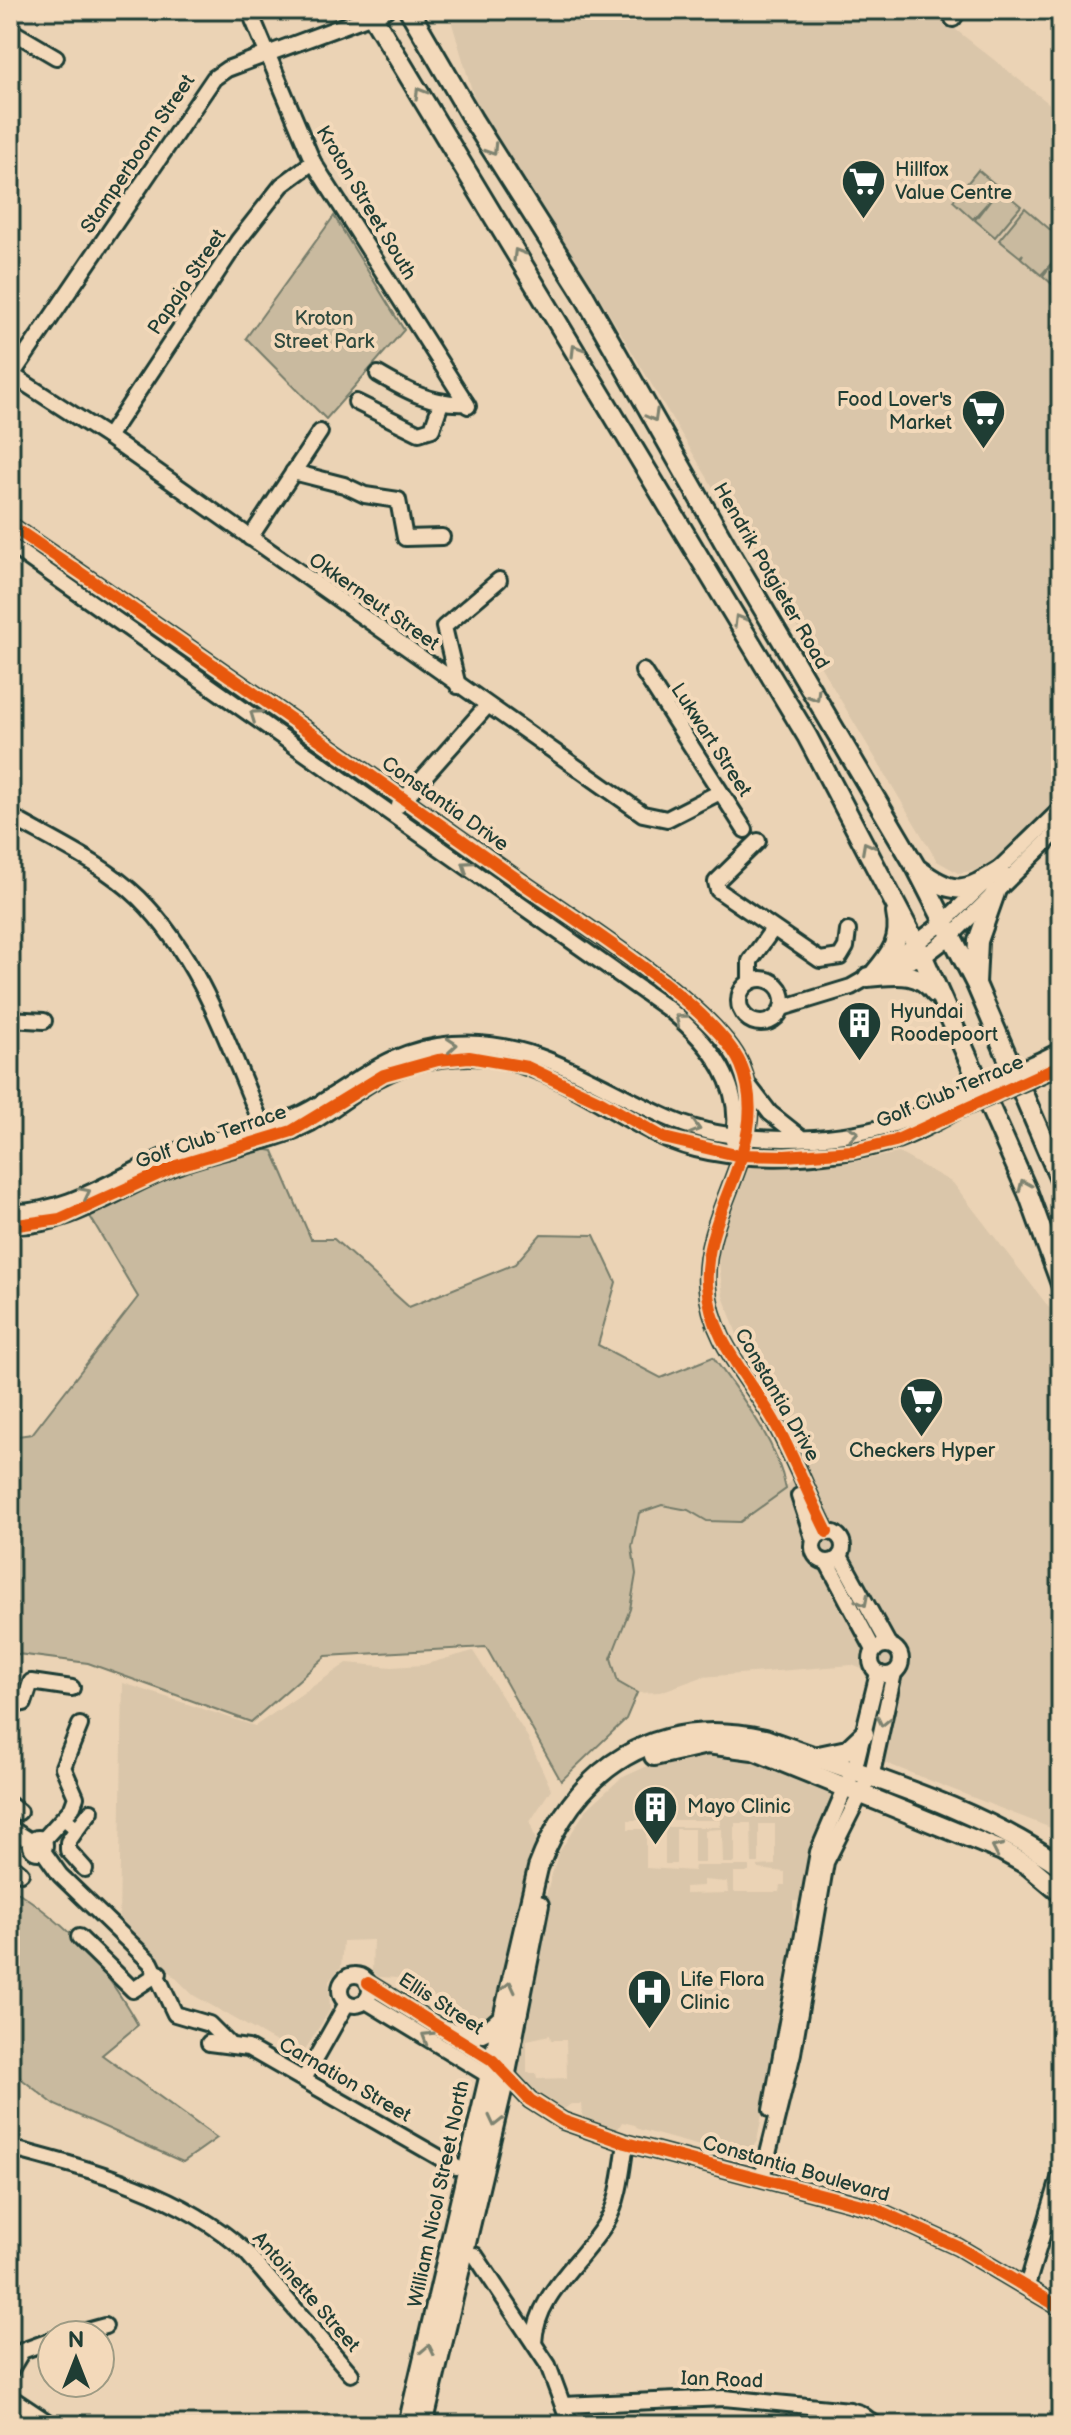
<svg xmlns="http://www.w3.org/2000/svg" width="1071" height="2435" viewBox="0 0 1071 2435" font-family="'Balsamiq Sans',sans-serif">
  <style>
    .built { fill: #dac6aa; fill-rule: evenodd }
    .green { fill: #c9ba9f; stroke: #747c6a; stroke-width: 2 }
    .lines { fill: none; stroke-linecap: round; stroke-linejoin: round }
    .minor-casing { stroke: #1f3d34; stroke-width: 20 }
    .major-casing { stroke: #1f3d34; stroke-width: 24 }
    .minor { stroke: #f3d9ba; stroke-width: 14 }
    .major { stroke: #f3d9ba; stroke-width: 18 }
    .minor-bridge-casing { stroke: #1f3d34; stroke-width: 20; stroke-linecap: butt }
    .minor-bridge { stroke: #f3d9ba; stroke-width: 14 }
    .cycleway-casing { stroke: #f3d9ba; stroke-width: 17 }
    .cycleway { stroke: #e8590c; stroke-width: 12 }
    .oneway { stroke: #7e8370 }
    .labels { text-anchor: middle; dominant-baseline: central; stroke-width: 8; stroke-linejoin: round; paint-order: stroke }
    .street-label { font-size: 20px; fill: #1f3d34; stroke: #f3d9ba }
    .poi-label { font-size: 20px; fill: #1f3d34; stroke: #f3d9ba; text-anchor: start }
    .park-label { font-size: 20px; fill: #304a3f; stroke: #f3d9ba }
  </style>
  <rect width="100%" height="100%" fill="#ebd3b5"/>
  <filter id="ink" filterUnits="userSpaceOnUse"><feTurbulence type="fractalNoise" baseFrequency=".0125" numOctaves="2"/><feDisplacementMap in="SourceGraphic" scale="16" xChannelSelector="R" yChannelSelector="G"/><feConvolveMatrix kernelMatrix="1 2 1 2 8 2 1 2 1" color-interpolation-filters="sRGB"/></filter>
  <g filter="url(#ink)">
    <g class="built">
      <path d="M448,10h483l130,103v686l-67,69 -36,5 -21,-12 -339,-566 -119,-181z"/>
      <path d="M899,1153l54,30 108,140v509l-206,-81 18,-60 -11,-22 -10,-4 -150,12 -42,15 -23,1 -19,-12 -6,-23 18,-48 6,-36 -4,-27 8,-33 22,-8 26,4 19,12h33l56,-44 -15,-23 -58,-159 -8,-66 32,-66 101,-1z"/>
      <path d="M473,1651l54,85 24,53 -21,33 6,19 -14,69 -31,109 -16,-3 -10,11 -13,-2 -10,-22 -43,-25 -20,-1 -7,-6 1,-31 -30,1 -2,26 -12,14 1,29 -29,46 -108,-61 -74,-73 4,-239 132,43 92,-63 45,4 31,-2z"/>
      <path d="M712,1751l51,9 72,27 -22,56 -10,58h-10v17l6,1 -42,222 -9,13 -16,1 -94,-26 -3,-4 -13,-3 -4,7 -30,-8 -6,-6 -1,-11h-10l-7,5 -27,-17 -21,-21 30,-176 12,-41 28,-44 35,-32 44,-20zM628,1820h92v7h-55v37h11v-35h18v34h11v-33l17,-1 1,34h12v-40h16l1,40h7v-39h16v41l-17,1v3l27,3v13h-5l-1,7h-45v-20h15v-6h-54l-1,5 -48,-3v-39h-18zM703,1880l24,2 1,11 -43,1v-7l18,-1zM550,2035l1,5h15l1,38 -30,1 -1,-6h-9v-33z"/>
    </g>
    <g class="green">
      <path d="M978,170l43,36 -26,31 -20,-17 16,-21 -18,20 -20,-18z"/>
      <path d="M1025,208l36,31v53l-18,-16 15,-20 -17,19 -20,-17 2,-4 -3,3 -21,-17z"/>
      <path d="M334,216l70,114 -78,89 -80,-81z"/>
      <path d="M262,1149l11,2 38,88h23l75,68 106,-43 26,-30 53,1 22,47 -18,63 63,33 52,-21c29,41 63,82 73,132l-46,33 -33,-1 -19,-11 -26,-5 -23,8 -7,34 4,27 -6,35 -19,49 7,24 19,11 -11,26 -65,62 -75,-134 -160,9 -75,66 -163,-59 -78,-10v-216l22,-3 106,-137 -50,-84c57,-27 113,-51 174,-64z"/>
      <path d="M10,1887c60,38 93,77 128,138l-36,30 115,83 -34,24 -128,-57 -45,-35z"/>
    </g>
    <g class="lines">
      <defs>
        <g id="minor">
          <path d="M249,10l64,152 155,244"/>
          <path d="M953,19l6,-9"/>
          <path d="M10,30l46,27"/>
          <path d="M378,374c29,17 54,31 88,29"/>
          <path d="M12,375l96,62 535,377 24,5 53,-27"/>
          <path d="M10,378l204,-300 13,-9 159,-59"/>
          <path d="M356,402l63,31 13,-4 9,-26"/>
          <path d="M108,437l130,-196 44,-56 31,-23"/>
          <path d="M293,472l51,13 21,10 33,5 7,38 37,-1"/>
          <path d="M10,525c167,113 332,230 497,347 58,42 207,132 234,193 33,79 -39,143 -34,220 4,60 46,94 72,145 17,33 31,68 48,102"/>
          <path d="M250,538l70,-106"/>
          <path d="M10,545l661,466c39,33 74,75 62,130"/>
          <path d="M643,671l102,159"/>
          <path d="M458,686l-14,-59 55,-47"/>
          <path d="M399,805l88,-99"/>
          <path d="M10,816c43,25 93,47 129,82 66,66 91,154 127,236"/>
          <path d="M758,841l-42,41 2,8 102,70 20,-3 6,-10 2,-16"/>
          <path d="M888,967l35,-10 29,-22 109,-107"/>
          <circle cx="761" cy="1001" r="22"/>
          <path d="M750,982v-21l23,-32"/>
          <path d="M782,1008l69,-21 33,-19 61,-47 116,-112"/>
          <path d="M10,1019l34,2"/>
          <path d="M1043,1059l18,-9"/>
          <path d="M750,1087l20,26 29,23"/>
          <path d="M10,1212c62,2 118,-44 175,-64 41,-14 89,-18 127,-40 52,-30 76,-58 141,-64 83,-7 149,46 220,76 60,26 160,23 221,4 21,-7 41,-18 61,-27"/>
          <path d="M10,1226c61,2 113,-41 169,-61 43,-16 91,-21 132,-42 19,-11 36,-25 55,-37 29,-20 68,-29 103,-29 73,0 130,50 193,80 61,30 168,24 232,4 22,-7 44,-20 65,-31"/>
          <path d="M799,1496l15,45"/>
          <circle cx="828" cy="1547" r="15"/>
          <path d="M840,1556l49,89"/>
          <path d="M827,1562l47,88"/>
          <circle cx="886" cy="1660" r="15"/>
          <path d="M10,1706l14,-3 7,-21 41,6"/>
          <path d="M10,1805l9,7"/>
          <path d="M64,1818l13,11 -9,13v8l17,19"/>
          <path d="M10,1828l22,14"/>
          <path d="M77,1829l14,-18"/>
          <circle cx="38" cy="1845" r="7"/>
          <path d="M43,1840l29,-32 4,-11 -13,-30 17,-42"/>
          <path d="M43,1851l17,24 91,88 24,51 34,10 19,19"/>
          <path d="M10,1864l11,9"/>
          <path d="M79,1937l54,53 26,-17"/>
          <circle cx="355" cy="1990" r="15"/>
          <path d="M368,1983l124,77 38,40 33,21 63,22 247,65 85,39 103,61"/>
          <path d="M366,2001l130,79"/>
          <path d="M209,2043l39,5 208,119"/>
          <path d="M304,2079l43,-76"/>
          <path d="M771,2110l47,-258 38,-89 22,-90"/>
          <path d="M10,2148c83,22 171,45 236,104l105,122"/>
          <path d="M762,2178l31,-125 33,-191 47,-93 21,-96"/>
          <path d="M475,2255l73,110 22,60"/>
          <path d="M1027,2286l34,-114"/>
          <path d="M72,2335l33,-9"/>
          <path d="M534,2343c2,-50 49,-81 73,-122 13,-22 15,-53 19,-78"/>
          <path d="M10,2371l12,-20 30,-11"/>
          <path d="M10,2397l42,28"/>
          <path d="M563,2405l161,-7 126,12 10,3 16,12"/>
        </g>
        <g id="major">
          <path d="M369,10l438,726 116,221 105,236 33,91"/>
          <path d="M409,10l64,110 109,172 146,257 189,320 59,115 85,198"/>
          <path d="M919,870c35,26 45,23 80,1"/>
          <path d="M874,974c17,-20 28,-34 22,-61"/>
          <path d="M868,977c26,-2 50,-8 67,16"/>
          <path d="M976,983l2,-42 17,-48"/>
          <path d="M654,1756l53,-12 46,6 249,101 27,15 32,27"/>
          <path d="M814,1757l33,-7 17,-16"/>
          <path d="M443,2029c25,8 39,9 58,-10"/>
          <path d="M408,2425l130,-557c38,-102 118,-153 227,-129 99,37 209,66 296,127"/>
          <path d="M423,2425l82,-347 34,-173"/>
        </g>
      </defs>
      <use href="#minor" class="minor-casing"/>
      <use href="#major" class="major-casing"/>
      <use href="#minor" class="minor"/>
      <use href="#major" class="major"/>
      <defs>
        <g id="minor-bridge">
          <path d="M955,1097l88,-38"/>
          <path d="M959,1110l91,-39"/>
        </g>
      </defs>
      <use href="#minor-bridge" class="minor-bridge-casing"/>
      <use href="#minor-bridge" class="minor-bridge"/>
      <defs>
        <g id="cycleway">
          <path d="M10,525c167,113 332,230 497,347 58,42 207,132 234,193 33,79 -39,143 -34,220 4,60 46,94 72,145 17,33 31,68 48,102"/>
          <path d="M10,1226l50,-7 116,-53 116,-35 92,-56 54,-15 31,-3 58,10 74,35 63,36 72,17 49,1 68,-5 42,-10 166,-76"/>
          <path d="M368,1983l124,77 38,40 33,21 63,22 247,65 85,39 103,61"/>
        </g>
      </defs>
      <use href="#cycleway" class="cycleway-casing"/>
      <use href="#cycleway" class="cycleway"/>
    </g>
    <defs><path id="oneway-chevron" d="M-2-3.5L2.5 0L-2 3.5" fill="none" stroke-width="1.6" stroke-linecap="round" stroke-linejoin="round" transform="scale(2)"/></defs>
    <g class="oneway">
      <use href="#oneway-chevron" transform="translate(420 93) rotate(-121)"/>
      <use href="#oneway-chevron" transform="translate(492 150) rotate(57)"/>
      <use href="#oneway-chevron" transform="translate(518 254) rotate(-121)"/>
      <use href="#oneway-chevron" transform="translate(576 350) rotate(-121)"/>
      <use href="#oneway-chevron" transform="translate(653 416) rotate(61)"/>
      <use href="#oneway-chevron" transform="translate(739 620) rotate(-121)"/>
      <use href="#oneway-chevron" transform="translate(815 696) rotate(59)"/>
      <use href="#oneway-chevron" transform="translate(255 715) rotate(-145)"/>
      <use href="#oneway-chevron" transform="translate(867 847) rotate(-118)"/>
      <use href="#oneway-chevron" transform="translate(467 866) rotate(-145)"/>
      <use href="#oneway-chevron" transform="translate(680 1019) rotate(-140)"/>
      <use href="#oneway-chevron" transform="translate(452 1045) rotate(-5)"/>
      <use href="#oneway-chevron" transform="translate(695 1128) rotate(16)"/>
      <use href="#oneway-chevron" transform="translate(853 1133) rotate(-9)"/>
      <use href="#oneway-chevron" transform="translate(1024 1185) rotate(-114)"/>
      <use href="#oneway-chevron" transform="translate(85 1193) rotate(-27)"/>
      <use href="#oneway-chevron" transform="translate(863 1601) rotate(63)"/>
      <use href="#oneway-chevron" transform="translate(883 1721) rotate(102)"/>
      <use href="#oneway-chevron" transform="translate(997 1849) rotate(-155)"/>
      <use href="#oneway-chevron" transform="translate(509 1987) rotate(-77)"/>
      <use href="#oneway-chevron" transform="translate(427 2037) rotate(-148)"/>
      <use href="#oneway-chevron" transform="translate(495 2121) rotate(103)"/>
      <use href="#oneway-chevron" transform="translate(428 2350) rotate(-78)"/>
    </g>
  </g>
  <defs>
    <symbol id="supermarket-pin" viewBox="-11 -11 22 30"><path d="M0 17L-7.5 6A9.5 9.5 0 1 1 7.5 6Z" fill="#1f3d34" stroke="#f3d9ba"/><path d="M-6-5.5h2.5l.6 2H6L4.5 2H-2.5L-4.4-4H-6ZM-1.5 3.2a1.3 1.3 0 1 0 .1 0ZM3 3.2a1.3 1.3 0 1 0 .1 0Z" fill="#fff"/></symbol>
    <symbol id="building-pin" viewBox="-11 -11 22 30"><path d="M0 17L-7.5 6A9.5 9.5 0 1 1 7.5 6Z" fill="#1f3d34" stroke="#f3d9ba"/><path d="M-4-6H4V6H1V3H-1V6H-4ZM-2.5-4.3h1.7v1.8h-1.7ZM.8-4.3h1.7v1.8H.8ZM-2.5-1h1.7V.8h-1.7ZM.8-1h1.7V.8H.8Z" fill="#fff"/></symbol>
    <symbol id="hospital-pin" viewBox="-11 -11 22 30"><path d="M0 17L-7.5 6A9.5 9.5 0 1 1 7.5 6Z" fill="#1f3d34" stroke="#f3d9ba"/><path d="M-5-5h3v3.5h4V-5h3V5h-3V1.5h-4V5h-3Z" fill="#fff"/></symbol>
  </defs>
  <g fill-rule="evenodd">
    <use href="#supermarket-pin" x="838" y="156" width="51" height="69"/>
    <use href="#supermarket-pin" x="958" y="386" width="51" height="69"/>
    <use href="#building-pin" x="834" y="998" width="51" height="69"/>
    <use href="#supermarket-pin" x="896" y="1374" width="51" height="69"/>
    <use href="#building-pin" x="630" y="1782" width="51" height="69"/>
    <use href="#hospital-pin" x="624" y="1966" width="51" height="69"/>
  </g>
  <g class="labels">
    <g class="street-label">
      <text transform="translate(138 154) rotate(-56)">Stamperboom Street</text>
      <text transform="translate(366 203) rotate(59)">Kroton Street South</text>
      <text transform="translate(187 282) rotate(-56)">Papaja Street</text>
      <text transform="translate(771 576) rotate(60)">Hendrik Potgieter Road</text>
      <text transform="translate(374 602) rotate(35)">Okkerneut Street</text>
      <text transform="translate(711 740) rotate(57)">Lukwart Street</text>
      <text transform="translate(445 804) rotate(35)">Constantia Drive</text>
      <text transform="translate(950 1092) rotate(-23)">Golf Club Terrace</text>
      <text transform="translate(211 1137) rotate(-19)">Golf Club Terrace</text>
      <text transform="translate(777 1395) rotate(60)">Constantia Drive</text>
      <text transform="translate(441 2004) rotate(33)">Ellis Street</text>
      <text transform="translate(345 2080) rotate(30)">Carnation Street</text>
      <text transform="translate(796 2169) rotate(16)">Constantia Boulevard</text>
      <text transform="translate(439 2194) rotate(-78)">William Nicol Street North</text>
      <text transform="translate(306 2292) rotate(49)">Antoinette Street</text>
      <text transform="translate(722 2380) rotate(2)">Ian Road</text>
    </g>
    <g class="poi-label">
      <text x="895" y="170">Hillfox<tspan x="895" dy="23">Value Centre</tspan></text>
      <text x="952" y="400" text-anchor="end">Food Lover's<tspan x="952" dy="23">Market</tspan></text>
      <text x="890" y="1012">Hyundai<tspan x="890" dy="23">Roodepoort</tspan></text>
      <text x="922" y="1451" text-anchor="middle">Checkers Hyper</text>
      <text x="687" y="1807">Mayo Clinic</text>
      <text x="680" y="1980">Life Flora<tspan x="680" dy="23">Clinic</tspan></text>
    </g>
    <g class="park-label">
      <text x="324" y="319">Kroton<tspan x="324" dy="23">Street Park</tspan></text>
    </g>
  </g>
  <rect width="1071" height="2435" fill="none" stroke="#f3d9ba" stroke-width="40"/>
  <rect x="20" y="20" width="1031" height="2395" fill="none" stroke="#1f3d34" stroke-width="3" filter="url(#ink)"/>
  <g transform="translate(76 2359)"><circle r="38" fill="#f3d9ba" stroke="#9e9b84" stroke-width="2"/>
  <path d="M0-6L14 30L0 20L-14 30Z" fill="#1f3d34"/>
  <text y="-12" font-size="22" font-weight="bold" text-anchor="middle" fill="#1f3d34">N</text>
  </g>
</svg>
